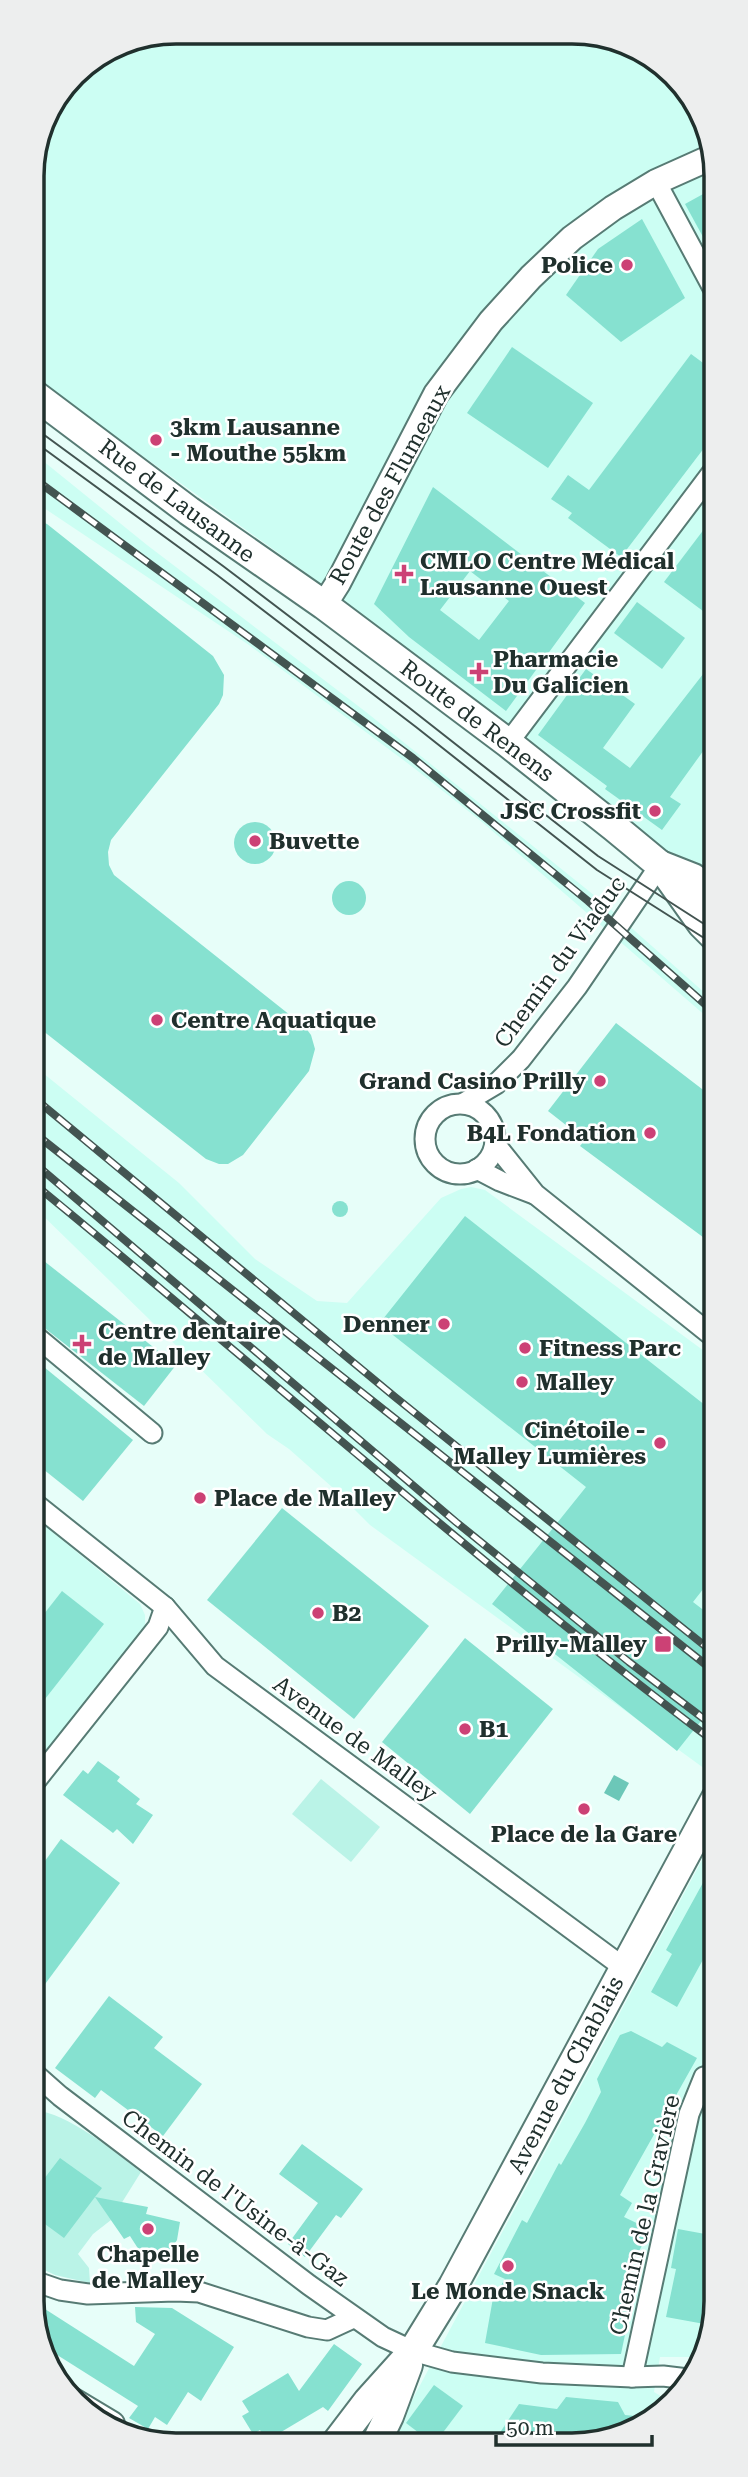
<svg xmlns="http://www.w3.org/2000/svg" width="748" height="2477" viewBox="0 0 748 2477" font-family="'Roboto Serif',serif">
  <style>
    .built { fill: #ccfef3 }
    .green { fill: #baf3e7 }
    .water { fill: #6cc7b8 }
    .building { fill: #86e1d0; fill-rule: evenodd }
    .lines { fill: none; stroke-linecap: round; stroke-linejoin: round }
    .minor-casing { stroke: #577b74; stroke-width: 23 }
    .tertiary-casing { stroke: #577b74; stroke-width: 28 }
    .secondary-casing { stroke: #577b74; stroke-width: 32 }
    .minor { stroke: #fff; stroke-width: 19 }
    .tertiary { stroke: #fff; stroke-width: 24 }
    .secondary { stroke: #fff; stroke-width: 28 }
    .tram { stroke: #435451; stroke-width: 2 }
    .rail-casing { stroke: #435451; stroke-width: 8 }
    .rail { stroke: #fff; stroke-width: 5; stroke-dasharray: 16; stroke-linecap: butt }
    .poi-dot { fill: #cc4175; stroke: #fff; stroke-width: 2.5 }
    .labels { text-anchor: middle; dominant-baseline: central; stroke-width: 5; stroke-linejoin: round; paint-order: stroke }
    .poi-label { font-size: 23px; font-weight: bold; fill: #20302d; stroke: #fff; text-anchor: start }
    .street-label { font-size: 23px; fill: #20302d; stroke: #fff }
    .rim { fill: none; stroke: #20302d; stroke-width: 3.5 }
  </style>
  <rect width="100%" height="100%" fill="#e7fef9"/>
  <g class="built">
    <path d="M176,32l425,2 73,40 40,74 1,741 -410,-317 -273,-195v-210l11,-47 31,-46 47,-32z"/>
    <path d="M32,452l115,93 219,167 234,188 115,102v22l-233,-202 -68,-54 -165,-123 -217,-145z"/>
    <path d="M33,1065l146,118 76,76 62,42 30,2 94,-105 20,-9 10,-2 14,3 230,169 1,418 -346,-252 -38,-38 -43,-38 -22,-15 -234,-228z"/>
    <path d="M33,1516l107,88 5,11v12l-111,139z"/>
    <path d="M716,1834v476l-19,47h-37l-6,35 17,10 -71,41h-211z"/>
  </g>
  <g class="green">
    <path d="M321,1779l59,48 -29,35 -59,-48z"/>
    <path d="M34,2110c34,3 80,41 107,62l-30,48 -18,14 -15,20 11,14 1,15 -35,-8 -21,-10z"/>
  </g>
  <path class="water" d="M614,1775l15,8 -10,18 -15,-8z"/>
  <g class="building">
    <path d="M714,188v69l-29,-53z"/>
    <path d="M642,219l43,79 -64,44 -55,-47 32,-46z"/>
    <path d="M512,347l81,56 -45,65 -81,-55z"/>
    <path d="M691,354l23,17v64l-93,122 -53,-39 4,-5 -21,-14 17,-24 21,15z"/>
    <path d="M433,487l152,116 -79,108 -97,-74 -35,-33zM470,571l39,30 -30,39 -39,-30z"/>
    <path d="M714,516v88l-7,10 -43,-32z"/>
    <path d="M32,517l15,7 166,132 11,19 -1,20 -4,9 -108,136 -3,12 1,13 5,10 191,152 6,8 4,14 -6,22 -66,84 -15,9h-9l-13,-5 -173,-136z"/>
    <path d="M637,602l48,36 -23,31 -48,-36z"/>
    <path d="M714,660v76l-44,61 11,7 -19,26 -57,-41 2,-3 -69,-51 48,-66 49,35 -32,44 27,20z"/>
    <circle cx="255" cy="843" r="21"/>
    <circle cx="349" cy="898" r="17"/>
    <path d="M616,1023l99,76v147l-135,-100 5,-6 -37,-29z"/>
    <circle cx="340" cy="1209" r="8"/>
    <path d="M465,1216l250,197v161l-22,28 22,17 1,83 -39,49 -185,-147 94,-117 -207,-163z"/>
    <path d="M44,1261l132,104 -32,41 -111,-87v-44z"/>
    <path d="M33,1358l100,82 -50,61 -50,-40z"/>
    <path d="M282,1508l147,118 -75,93 -147,-119z"/>
    <path d="M62,1591l42,33 -70,89 -1,-85z"/>
    <path d="M465,1638l88,71 -83,105 -88,-72z"/>
    <path d="M98,1761l22,16 -3,4 23,18 -4,5 17,11 -20,29 -16,-15 -4,4 -50,-38 20,-25 5,4z"/>
    <path d="M61,1839l59,44 -86,116v-123z"/>
    <path d="M716,1859v77l-39,71 -26,-15 21,-38 -6,-4z"/>
    <path d="M109,1996l54,41 -9,11 48,36 -39,52 -62,-46 -6,8 -40,-30z"/>
    <path d="M631,2031l31,16 5,-5 30,16 -77,137 12,8 -8,14 27,13 -24,42 10,5 -16,77 -80,1 -56,-12 8,-45 12,-19 -11,-5 28,-54 5,3 32,-60 2,2 24,-42 16,-31 -4,-13 23,-44z"/>
    <path d="M302,2144l61,45 -22,29 -5,-3 -31,42 -17,-13 30,-41 -39,-29z"/>
    <path d="M60,2158l42,30 -7,9 53,10 -2,7 34,8 -3,18 -10,15 -19,9 -18,-28 -6,3 -29,-42 -31,41 -30,-22v-24z"/>
    <path d="M678,2229l38,7v74l-6,15 -44,-8 10,-48 -5,-1z"/>
    <path d="M34,2302l100,64 21,-32 -19,-12 -1,-15 37,1 62,39 -33,54 -13,-9 -21,33 -12,-8 -7,12 -19,-11 9,-12 -95,-60 -9,-17z"/>
    <path d="M334,2344l28,20 -34,47 -5,-4 -57,34 -6,-11 -7,4 -11,-18 7,-4 -7,-11 46,-28 11,18z"/>
    <path d="M434,2385l29,21 -28,37h-3l-26,-20z"/>
    <path d="M566,2397l52,5 7,13 20,2 -45,26h-107l26,-39 38,5z"/>
  </g>
  <g class="lines">
    <defs>
      <g id="minor">
        <path d="M656,182l58,108"/>
        <path d="M508,743l206,-273"/>
        <path d="M464,1103l32,-19 25,-25 56,-72 83,-122"/>
        <circle cx="460" cy="1139" r="35"/>
        <path d="M495,1144l40,50 180,144"/>
        <path d="M477,1169l23,12 34,13"/>
        <path d="M33,1334l119,99"/>
        <path d="M33,1502l132,105 50,59 408,301"/>
        <path d="M34,1783l124,-156 7,-20"/>
        <path d="M34,2073l26,23 249,189 74,52 30,14 39,11 90,11 90,4 31,-1 25,3"/>
        <path d="M34,2281l26,9 28,4 87,-3 24,1 109,35 19,3 26,-12"/>
        <path d="M632,2377l57,-263 15,-37 12,-3"/>
      </g>
      <g id="tertiary">
        <path d="M324,605l14,-22 98,-189 55,-73 40,-44 41,-39 41,-30 43,-26 58,-26"/>
        <path d="M72,2400l40,24"/>
      </g>
      <g id="secondary">
        <path d="M32,393l157,118 135,94 184,138 106,84 46,38 42,59 13,13"/>
        <path d="M660,865l33,13 22,16"/>
        <path d="M336,2443l32,-42 45,-50 40,-65 263,-488"/>
        <path d="M376,2443l13,-27 19,-51"/>
      </g>
    </defs>
    <use href="#minor" class="minor-casing"/>
    <use href="#tertiary" class="tertiary-casing"/>
    <use href="#secondary" class="secondary-casing"/>
    <use href="#minor" class="minor"/>
    <use href="#tertiary" class="tertiary"/>
    <use href="#secondary" class="secondary"/>
    <g class="tram">
      <path d="M32,426l191,140 184,140 191,150 117,75"/>
      <path d="M32,440l185,135 199,152 181,143 118,75"/>
    </g>
    <defs>
      <g id="rail">
        <path d="M32,477l381,281 175,143 127,112"/>
        <path d="M33,1097l362,300 320,257"/>
        <path d="M33,1132l682,540"/>
        <path d="M33,1162l423,360 173,140 87,66"/>
        <path d="M33,1183c228,186 447,383 683,560"/>
      </g>
    </defs>
    <use href="#rail" class="rail-casing"/>
    <use href="#rail" class="rail"/>
  </g>
  <g class="poi-dot">
    <circle cx="627" cy="265" r="7"/>
    <circle cx="156" cy="440" r="7"/>
    <path d="M400.5 563.5h7v7h7v7h-7v7h-7v-7h-7v-7h7z"/>
    <path d="M475.5 661.5h7v7h7v7h-7v7h-7v-7h-7v-7h7z"/>
    <circle cx="655" cy="811" r="7"/>
    <circle cx="255" cy="841" r="7"/>
    <circle cx="157" cy="1020" r="7"/>
    <circle cx="600" cy="1081" r="7"/>
    <circle cx="650" cy="1133" r="7"/>
    <circle cx="444" cy="1324" r="7"/>
    <path d="M78.5 1333.5h7v7h7v7h-7v7h-7v-7h-7v-7h7z"/>
    <circle cx="525" cy="1348" r="7"/>
    <circle cx="522" cy="1382" r="7"/>
    <circle cx="660" cy="1443" r="7"/>
    <circle cx="200" cy="1498" r="7"/>
    <circle cx="318" cy="1613" r="7"/>
    <rect x="654" y="1635" width="18" height="18" rx="3.5"/>
    <circle cx="465" cy="1729" r="7"/>
    <circle cx="584" cy="1809" r="7"/>
    <circle cx="148" cy="2229" r="7"/>
    <circle cx="508" cy="2266" r="7"/>
  </g>
  <g class="labels">
    <g class="poi-label">
      <text x="613" y="265" text-anchor="end">Police</text>
      <text x="170" y="427">3km Lausanne<tspan x="170" dy="26">- Mouthe 55km</tspan></text>
      <text x="420" y="561">CMLO Centre Médical<tspan x="420" dy="26">Lausanne Ouest</tspan></text>
      <text x="493" y="659">Pharmacie<tspan x="493" dy="26">Du Galicien</tspan></text>
      <text x="641" y="811" text-anchor="end">JSC Crossfit</text>
      <text x="269" y="841">Buvette</text>
      <text x="171" y="1020">Centre Aquatique</text>
      <text x="586" y="1081" text-anchor="end">Grand Casino Prilly</text>
      <text x="636" y="1133" text-anchor="end">B4L Fondation</text>
      <text x="430" y="1324" text-anchor="end">Denner</text>
      <text x="98" y="1331">Centre dentaire<tspan x="98" dy="26">de Malley</tspan></text>
      <text x="539" y="1348">Fitness Parc</text>
      <text x="536" y="1382">Malley</text>
      <text x="646" y="1430" text-anchor="end">Cinétoile -<tspan x="646" dy="26">Malley Lumières</tspan></text>
      <text x="214" y="1498">Place de Malley</text>
      <text x="332" y="1613">B2</text>
      <text x="647" y="1644" text-anchor="end">Prilly-Malley</text>
      <text x="479" y="1729">B1</text>
      <text x="584" y="1834" text-anchor="middle">Place de la Gare</text>
      <text x="148" y="2254" text-anchor="middle">Chapelle<tspan x="148" dy="26">de Malley</tspan></text>
      <text x="508" y="2291" text-anchor="middle">Le Monde Snack</text>
    </g>
    <g class="street-label">
      <text transform="translate(390 485) rotate(-61)">Route des Flumeaux</text>
      <text transform="translate(177 501) rotate(37)">Rue de Lausanne</text>
      <text transform="translate(477 721) rotate(37)">Route de Renens</text>
      <text transform="translate(560 962) rotate(-54)">Chemin du Viaduc</text>
      <text transform="translate(355 1739) rotate(36)">Avenue de Malley</text>
      <text transform="translate(566 2075) rotate(-62)">Avenue du Chablais</text>
      <text transform="translate(235 2198) rotate(37)">Chemin de l'Usine-à-Gaz</text>
      <text transform="translate(645 2215) rotate(-77)">Chemin de la Gravière</text>
    </g>
  </g>
  <path d="M0 0H748V2477H0ZM176 44H572A132 132 0 0 1 704 176V2301A132 132 0 0 1 572 2433H176A132 132 0 0 1 44 2301V176A132 132 0 0 1 176 44Z" fill="#edeeee" fill-rule="evenodd"/>
  <path class="rim" d="M176 44H572A132 132 0 0 1 704 176V2301A132 132 0 0 1 572 2433H176A132 132 0 0 1 44 2301V176A132 132 0 0 1 176 44Z"/>
  <path d="M496 2435v10h156v-10" fill="none" stroke="#20302d" stroke-width="3.5"/>
  <text x="506" y="2435" font-size="21" fill="#20302d" stroke="#ffffff" stroke-width="5" paint-order="stroke">50 m</text>
</svg>
